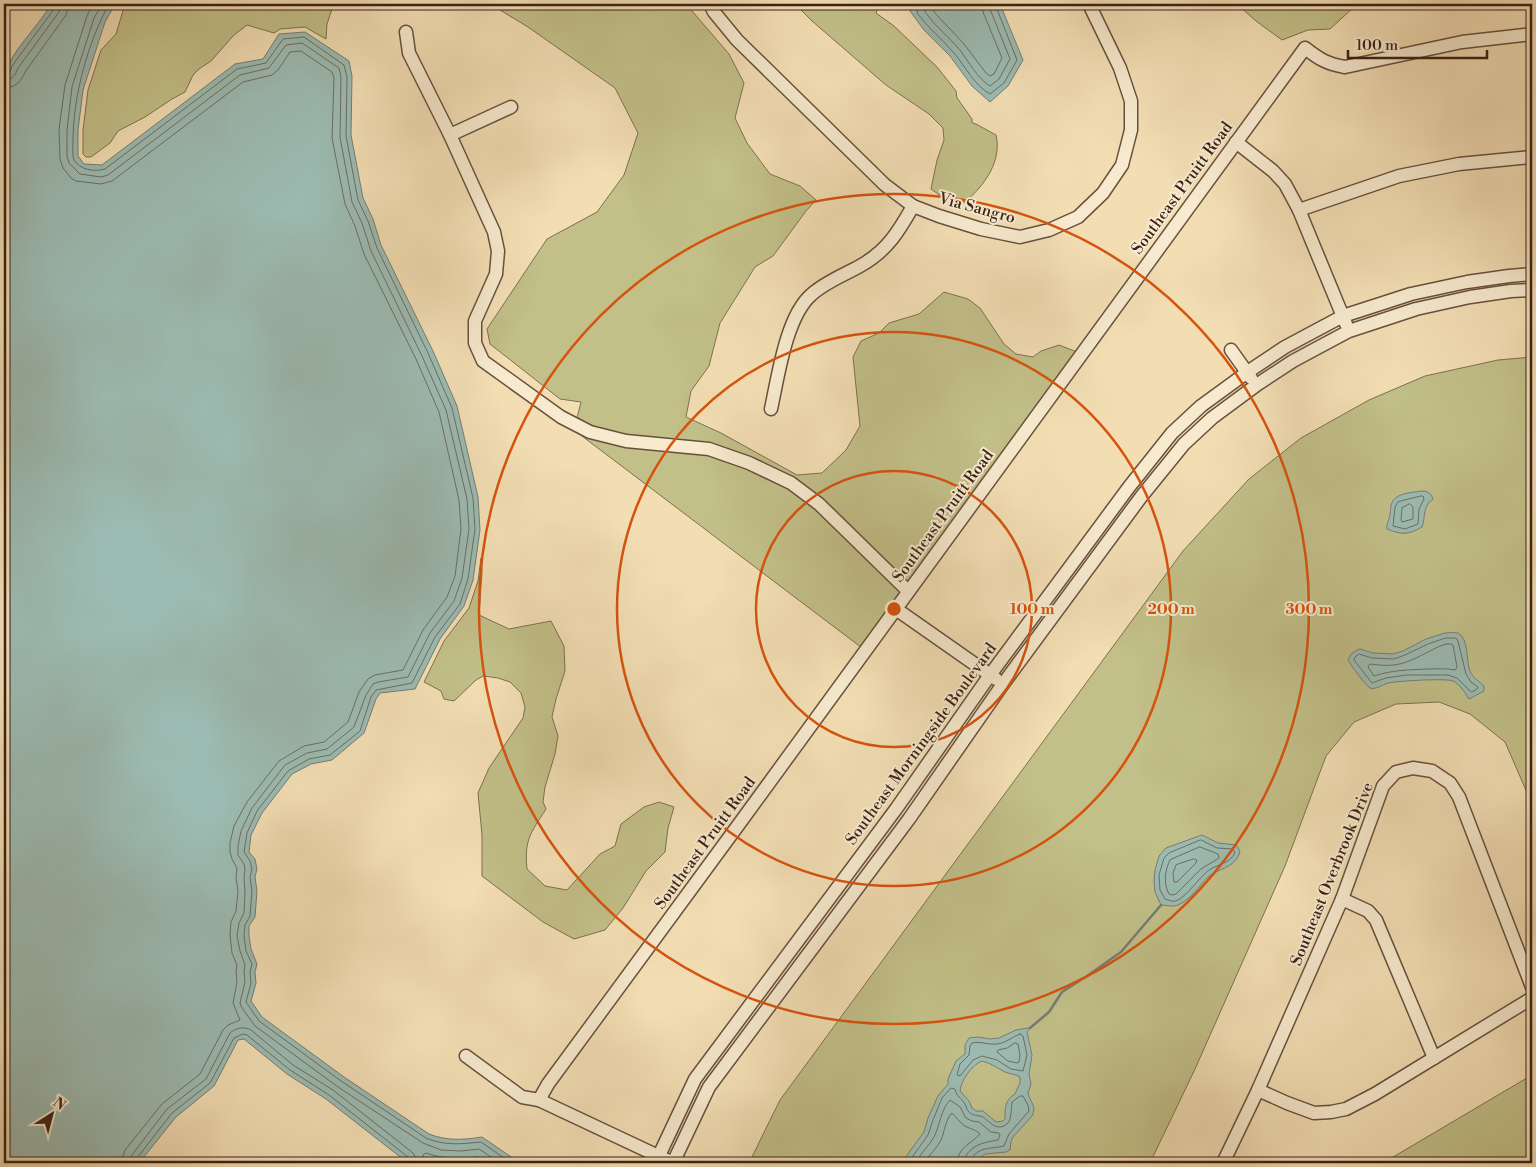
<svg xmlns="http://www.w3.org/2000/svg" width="1536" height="1167" viewBox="0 0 1536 1167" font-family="'Libre Bodoni',serif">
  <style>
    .green { fill: #c2bf88; stroke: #7e7050 }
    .water { fill: #9cbbb2; stroke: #757d74; fill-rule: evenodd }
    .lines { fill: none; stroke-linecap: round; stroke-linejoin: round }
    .shore { stroke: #6b6e64; stroke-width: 1 }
    .stream { stroke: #757d74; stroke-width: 2.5 }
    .minor-casing { stroke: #68503e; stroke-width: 15 }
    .minor { stroke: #f7eace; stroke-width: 12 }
    .ring { fill: none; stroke: #d7530d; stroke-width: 2.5 }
    .labels { text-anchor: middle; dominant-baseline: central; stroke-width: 4; stroke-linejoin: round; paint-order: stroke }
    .street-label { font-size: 16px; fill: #3a2117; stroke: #f7eace }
    .centre { fill: #d7530d; stroke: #f7eace; stroke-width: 2.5 }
    .ring-label { font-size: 15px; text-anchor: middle; font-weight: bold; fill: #d7530d; stroke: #f7eace; stroke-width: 4; stroke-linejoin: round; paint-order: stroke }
  </style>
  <rect width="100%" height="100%" fill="#f3deb4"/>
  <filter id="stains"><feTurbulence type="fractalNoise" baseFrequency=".004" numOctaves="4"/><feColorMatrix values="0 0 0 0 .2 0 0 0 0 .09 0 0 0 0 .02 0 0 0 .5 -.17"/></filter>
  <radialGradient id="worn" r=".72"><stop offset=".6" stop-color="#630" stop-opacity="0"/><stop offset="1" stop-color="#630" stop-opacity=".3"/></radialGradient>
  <g class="green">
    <path d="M125,4h207l1,2 -6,18 -1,15 -21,-12 -25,2 -6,4 -27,-8 -13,10 -23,26 -12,8 -6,6 -8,17 -13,7 -27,18 -27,14 -8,12 -19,14h-5l-3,-3v-24l5,-40 13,-40 15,-16z"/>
    <path d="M490,4h50l5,3 10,-3h131l43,50 15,29 -9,35 12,25 23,31 30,12 16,14 -10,11 -33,45 -18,11 -35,56 -11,43 -18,25 -5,26 35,16 76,42 25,-2 24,-23 14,-24 -7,-69 8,-16 18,-8 10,-10 30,-9 25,-22 24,7 12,9 24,36 12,10 17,3 8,-6 18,-6 18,7 -215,296 -288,-218 7,-28 -21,-3 -70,-55 -3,-15 60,-90 50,-27 27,-37 14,-42 -23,-45 -87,-61z"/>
    <path d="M795,4h84l-3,9 18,13 43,41 19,24 1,7 15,21v4l4,1 20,11c6,26 -11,50 -31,67 -14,0 -22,-4 -34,-13l6,-29 7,-20 -1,-12 -14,-14 -43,-29 -74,-64z"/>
    <path d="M1237,4h142l-25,3 -24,22 -22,1 -26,10 -26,-19z"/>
    <path d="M1532,357v447l-27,-62 -35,-28 -31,-12 -43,2 -42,18 -28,34 -41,110 -90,203 -45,94h-401l31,-63 403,-549 66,-72 52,-41 68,-38 56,-24 73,-16z"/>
    <path d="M481,558l1,14 -3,43 30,14 42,-8 13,25 1,25 -9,28 -4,18 6,19 -3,18 -10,33 -2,15 3,7c-15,24 -22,30 -19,60l18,17 22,4 33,-36 15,-8 6,-22 23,-17 15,-5 15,5 -6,21 -3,24 -19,19 -23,37 -18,22 -31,9 -31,-17 -61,-46v-41l-4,-42 11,-25 34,-50 2,-11 -4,-14 -11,-11 -12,-4 -15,-2 -7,4 -22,21 -10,-2 -3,-8 -17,-9 20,-41 25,-33 9,-27z"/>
    <path d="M1532,1075v88h-149z"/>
  </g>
  <g class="water">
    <path d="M51,4h64l-10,18 -22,68 -5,40v26l6,8 18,1 133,-101 28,-5 16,-25 26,-2 44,29 3,15 -1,59 12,63 10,21 8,26 52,106 24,55 21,91 2,33 -7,50 -9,26 -24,33 -25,50 -35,4 -4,6 -12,34 -32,27 -21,4 -19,10 -30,39 -11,22 -2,17 6,7 2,10 -2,8 2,14 -2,26 -6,9v10l2,13 6,15 -2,8 1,11 -5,18 11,16 82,60 85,57c18,7 34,6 53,3l38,26h-112l-82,-64 -39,-25 -43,-35 -6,1 -24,46 -38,31 -37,46h-135v-1087c8,-27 33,-47 47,-72z"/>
    <path d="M916,4h84l23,56 -15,26 -18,16 -18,-16 -22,-30 -26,-26 -14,-19z"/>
    <path d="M1421,491c6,0 10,2 12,8 -11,8 -7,17 -11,28 -14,8 -20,8 -35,2 -1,-6 3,-10 3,-15 1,-4 0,-5 1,-8 2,-13 19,-13 30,-15z"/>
    <path d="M1445,633c4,0 9,-1 13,0 11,5 8,29 12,38 3,7 9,10 14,15v5l-15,8c-4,-6 -9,-15 -16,-18 -7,-3 -56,0 -65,2 -6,2 -13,7 -18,5 -5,-3 -19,-23 -22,-28l3,-6 6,-4 3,-1 13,4 20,1 10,-3 23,-12z"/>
    <path d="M1202,835l16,8 18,2 4,6c-4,17 -21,17 -32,26 -9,9 -17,22 -28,27 -7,4 -12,1 -19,1l-6,-13 -1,-11 1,-11 4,-14 7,-8z"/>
    <path d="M1028,1028h2l-3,4 5,23 -3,19 2,10 -3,9c2,9 9,13 4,23l-19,21 -2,4 -1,9 -4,2 -21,2 -11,9h-72l8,-12 14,-19 4,-14 10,-22 10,-12v-5l8,-18 9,-7v-9l4,-7 9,-1 12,2 9,-1 17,-8zM982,1061c9,2 15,7 23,11 5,2 11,2 15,5v6l-5,11c-10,6 -10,13 -10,25l-2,2 -7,1 -13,-11h-7l-4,-3 -3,-7 -9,-10c1,-11 12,-26 22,-30z"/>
  </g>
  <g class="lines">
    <g class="shore">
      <path d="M93,4l-6,12 -22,69 -6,44 1,30 3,9 8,10 5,3 25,3 11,-3 131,-99 29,-7 6,-5 12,-18 11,-1 31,21 2,6 -2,60 13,66 10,22 9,28 52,105 23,53 20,88 2,29 -6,47 -8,21 -24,33 -20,40 -28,5 -7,4 -9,13 -11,30 -24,20 -20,4 -25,15 -32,41 -13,24 -4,17v9l2,7 5,9 -1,10 2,13 -2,20 -5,11 -1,13 2,18 5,12 -1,7 1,10 -4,21 7,17 -12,5 -5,5 -23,44 -38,30 -37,46 -2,6 -1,7"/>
      <path d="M102,4l-8,14 -22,69 -5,43v26l2,7 11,11 21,3 7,-2 132,-100 29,-7 17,-23 16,-2 37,25 2,9 -1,60 12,65 10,21 9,28 51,105 24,54 21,89 2,30 -7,49 -8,23 -24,32 -22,44 -30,5 -5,2 -7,11 -12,32 -27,22 -20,4 -22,12 -33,43 -11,23 -3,15v9l6,9 1,5 -1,8 1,14 -1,22 -5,10 -2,13 3,15 5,14 -1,7 1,10 -5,21 2,5 13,18 83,61 85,56 18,7 20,1 18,-2 21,14"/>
      <path d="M109,4c-21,38 -36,92 -36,137 0,5 -1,14 1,19 6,10 20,12 31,9l132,-100 29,-6 17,-24 21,-2 40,28 3,12 -1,59 12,64 10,21 9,27 51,105 24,55 21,90 2,31 -7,50 -8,25 -25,33 -23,46 -36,7 -5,7 -11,34 -30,24 -21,4 -21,12 -31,40 -10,22 -3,19 6,9 2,8 -2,8 2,14 -2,25 -5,9 -1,11 2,15 6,13 -2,8 1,11 -5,19 13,19 82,60 85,57c19,8 35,6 55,4l30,21"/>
      <path d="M920,4l-3,9c11,15 25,26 37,40 12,14 20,32 36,41l14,-11 13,-23 -22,-56"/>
      <path d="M926,4l-1,8c10,14 24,25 35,38 9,12 17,28 30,36l9,-7 11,-20 -20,-50 -1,-5"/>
      <path d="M934,4v8l30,32 22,29 4,3 4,-2 8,-16 -19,-46 -1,-8"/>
      <path d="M4,74l6,-2 2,-6 42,-57 1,-5"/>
      <path d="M4,81c8,-1 11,-5 14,-13l41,-56 2,-8"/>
      <path d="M4,88c11,0 17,-6 21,-16l41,-57 3,-11"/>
      <path d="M1421,496h2l1,3 -5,10 -1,15 -13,5 -12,-3 2,-19 3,-5z"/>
      <path d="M1410,504l3,3v12l-11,3 -1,-2 1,-12z"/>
      <path d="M1446,638h10l2,3 8,33 5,8 7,5 -1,2 -5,3 -2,-1 -13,-13 -9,-3h-42l-20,3 -14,5 -18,-23 1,-3 4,-3 13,4 22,1 11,-4 23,-11z"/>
      <path d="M1446,644h5l2,1 4,22 -2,3c-9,-2 -18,-1 -28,-1 -19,1 -35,1 -53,7l-6,-9 2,-3c8,1 16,2 24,1 19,-2 35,-16 52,-21z"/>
      <path d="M1201,840l16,8 16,1 2,4c-6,11 -17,11 -26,17 -10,8 -23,27 -33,31 -4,1 -7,-1 -11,-2l-5,-9 -1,-15 5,-17 5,-5z"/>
      <path d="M1200,847l18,7 1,4 -18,11 -25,25 -3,1 -4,-1c-6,-11 -4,-24 1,-34z"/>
      <path d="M1194,859l3,1 -1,3 -19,19h-3l-1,-9 3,-8z"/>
      <path d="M1020,1034l3,2 4,19 -4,16 -12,-2 -14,-9 -15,-4 -9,4 -13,16 -3,-1 3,-11 9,-9 1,-9 2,-3c8,-2 16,2 25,1 9,-1 15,-7 23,-10z"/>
      <path d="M1015,1043l3,1 2,11 -1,7 -2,1 -9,-2 -11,-9 1,-2 9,-2z"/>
      <path d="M129,1163l3,-8 35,-46 39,-30 24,-46c6,-5 14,-7 21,-3l42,35 40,25 80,63 3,5 1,5"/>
      <path d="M136,1163l1,-5 35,-45 38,-30 24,-45 9,-4 4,1 43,35 39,25 79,62 2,6"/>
      <path d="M424,1163l-1,-8 3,-2c17,6 33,6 51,4l10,6"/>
      <path d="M908,1163l20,-28 5,-15 9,-22 9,-10 4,1c2,9 6,8 10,15 1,2 2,6 4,8 3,4 9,3 14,5 7,5 14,15 24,7 5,-4 4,-16 5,-22l8,-6h3l5,9 1,6 -20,23 -5,12c-11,3 -31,0 -33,17"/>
      <path d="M915,1163c5,-9 14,-17 19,-26 6,-12 7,-28 16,-37l10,7 6,11 6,3 7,1 12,10 8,1 1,2 -2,5c-14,2 -32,6 -34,23"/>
      <path d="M924,1163c5,-8 13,-15 17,-23 4,-9 4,-20 11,-27 4,4 7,9 13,13 5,3 10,3 15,8 -9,10 -22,13 -23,29"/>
    </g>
    <path class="stream" d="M1030,1028l19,-16 13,-20 25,-16 34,-24 40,-47"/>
    <defs>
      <g id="minor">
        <path d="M710,4l4,8 23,28 148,145 28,21 26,10 42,13 39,8 29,-7 29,-13 25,-24 19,-28 9,-35v-29l-11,-33 -31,-64"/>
        <path d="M406,32l3,21 41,82 44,97 4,19 -2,23 -21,47v22l8,18 78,56 29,15 36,9 83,8 40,14 42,20 28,21 89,87"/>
        <path d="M450,135l61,-28"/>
        <path d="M1236,142l37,29 12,13 14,26 47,114"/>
        <path d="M1299,210l100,-34 60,-12 73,-7"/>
        <path d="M1231,350l20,28"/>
        <path d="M771,409c7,-32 15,-92 40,-114 14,-13 33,-20 49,-29 27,-15 39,-35 53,-60"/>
        <path d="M896,609l100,70"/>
        <path d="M1342,899l26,12 8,9 58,138"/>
        <path d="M466,1056l56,41 17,3 134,63 36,-76 200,-268 94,-135 138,-187 43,-53 28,-26 46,-34 35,-23 56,-30 67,-22 54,-12 41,-6 21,-1"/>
        <path d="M1258,1090l29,13 27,10 17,-1 15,-3 29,-15 157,-96"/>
        <path d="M539,1100l9,-16 194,-264 563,-772c14,11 22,16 40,19l117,-25 70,-8"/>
        <path d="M656,1162l39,-83 201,-270 94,-134 139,-188 43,-54 29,-27 48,-35 36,-24 58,-31 68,-22 56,-12 42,-6 23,-2"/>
        <path d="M1223,1163l35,-73 84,-191 41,-113 13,-14 17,-4 19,3 18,12 9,14 73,190"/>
      </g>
    </defs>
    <use href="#minor" class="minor-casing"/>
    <use href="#minor" class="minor"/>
  </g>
  <g class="ring">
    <circle cx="894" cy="609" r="138"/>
    <circle cx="894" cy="609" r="277"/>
    <circle cx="894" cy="609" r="415"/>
  </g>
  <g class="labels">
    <g class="street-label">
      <text transform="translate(1182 188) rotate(-54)">Southeast Pruitt Road</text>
      <text transform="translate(977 208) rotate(15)">Via Sangro</text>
      <text transform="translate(943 516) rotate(-54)">Southeast Pruitt Road</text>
      <text transform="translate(921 744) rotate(-54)">Southeast Morningside Boulevard</text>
      <text transform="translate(705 843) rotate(-54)">Southeast Pruitt Road</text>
      <text transform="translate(1332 874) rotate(-68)">Southeast Overbrook Drive</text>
    </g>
  </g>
  <circle cx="894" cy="609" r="8" class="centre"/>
  <g class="ring-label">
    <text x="1032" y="614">100 m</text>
    <text x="1171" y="614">200 m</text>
    <text x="1309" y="614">300 m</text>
  </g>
  <rect width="1536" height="1167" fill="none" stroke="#f3deb4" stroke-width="20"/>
  <rect x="5" y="5" width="1526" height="1157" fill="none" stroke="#3a2117" stroke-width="2.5"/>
  <rect x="10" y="10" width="1516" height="1147" fill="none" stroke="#3a2117"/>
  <g transform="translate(52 1114) rotate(36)" stroke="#f7eace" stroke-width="4" paint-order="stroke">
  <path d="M0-4L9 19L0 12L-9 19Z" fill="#3a2117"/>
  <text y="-8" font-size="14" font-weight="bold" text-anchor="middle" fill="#3a2117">N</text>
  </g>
  <path d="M1348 50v8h139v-8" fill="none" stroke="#3a2117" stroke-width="2.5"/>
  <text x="1356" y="50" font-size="15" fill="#3a2117" stroke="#f7eace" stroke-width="4" paint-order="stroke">100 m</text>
  <rect width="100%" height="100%" filter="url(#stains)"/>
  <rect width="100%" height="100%" fill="url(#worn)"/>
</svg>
